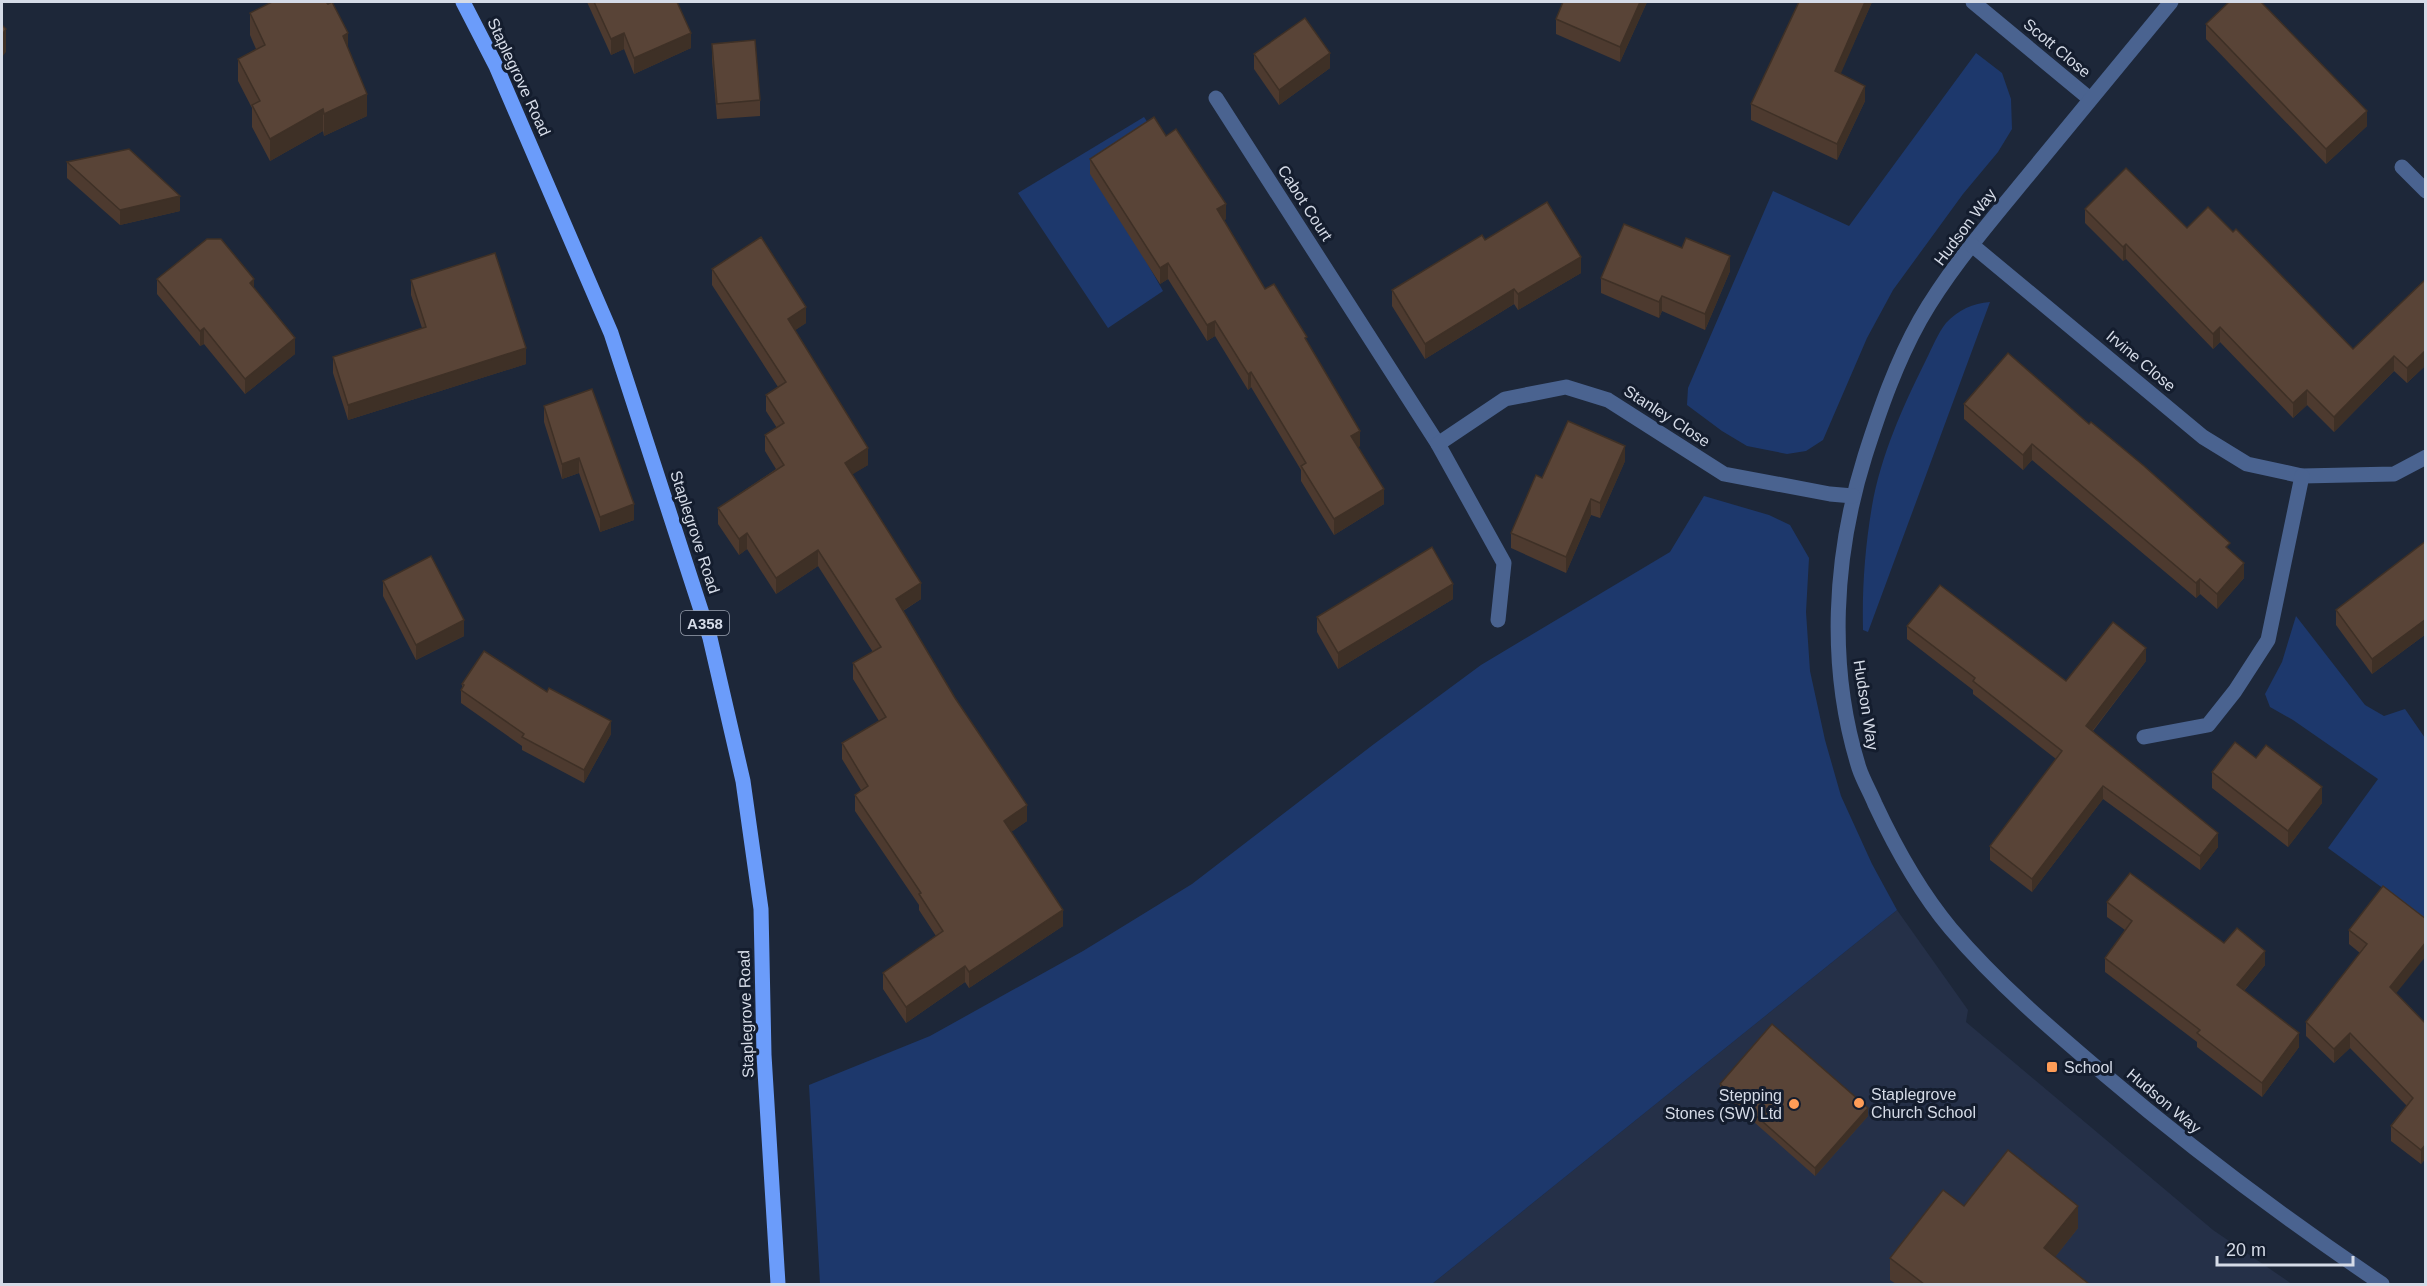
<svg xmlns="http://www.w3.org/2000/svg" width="2427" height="1286" viewBox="0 0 2427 1286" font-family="Helvetica,sans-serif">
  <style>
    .built { fill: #253048 }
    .green { fill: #1d386c }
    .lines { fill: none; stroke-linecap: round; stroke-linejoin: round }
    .street { stroke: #4a6390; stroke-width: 15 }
    .primary { stroke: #6b9cfa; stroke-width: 15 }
    .wall { fill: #4d3a2f }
    .shaded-wall { fill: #3e3026 }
    .building { fill: #594437; stroke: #3e3026; stroke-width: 1.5 }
    .poi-dot { fill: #fe9c57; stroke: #141d2e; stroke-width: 2 }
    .labels { text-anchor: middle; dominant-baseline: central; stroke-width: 6; stroke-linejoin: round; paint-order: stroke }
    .shield { fill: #141d2e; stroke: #9ba2b0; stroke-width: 1.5 }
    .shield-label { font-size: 15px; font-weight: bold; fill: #d5dbe7 }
    .street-label { font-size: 16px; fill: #d5dbe7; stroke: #141d2e }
    .poi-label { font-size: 16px; fill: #d5dbe7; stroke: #141d2e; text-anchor: start }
  </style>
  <rect width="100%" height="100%" fill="#1d2739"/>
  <path class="built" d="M1897,910l71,100 -2,12 247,208 79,54h-860z"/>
  <g class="green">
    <path d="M1976,53l26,20 9,26 1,30 -14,23 -35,42 -70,96 -26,48 -44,102 -17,11 -19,3 -40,-8 -25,-15 -35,-26 1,-17 85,-197 76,35z"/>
    <path d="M1144,117l10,15 -16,115 25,44 -55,37 -90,-135z"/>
    <path d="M1990,302l-122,330 -5,-2c-1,-42 2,-83 9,-124 9,-51 31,-100 54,-146 6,-12 12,-27 20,-37 12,-13 27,-20 44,-21z"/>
    <path d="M1704,496l65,19 21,10 19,33 -3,54 4,59 15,69 16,56 31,68 25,46 -465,374h-612l-11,-199 121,-49 153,-85 109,-67 182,-140 107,-79 189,-113z"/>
    <path d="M2296,616l69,89 19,11 21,-7 20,29v195l-11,-22 -86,-63 50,-69 -85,-59 -23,-13 -5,-13 17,-32z"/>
  </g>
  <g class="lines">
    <g class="street">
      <path d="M1973,2l117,97"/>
      <path d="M2171,2c-50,60 -100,121 -150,182 -35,43 -73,87 -101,136 -24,43 -40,89 -55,136 -31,99 -38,210 -6,312 4,12 11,24 16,36 21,45 45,88 76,125 46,54 99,99 153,145 89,76 182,145 278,210"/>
      <path d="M1216,98l222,346 66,119 -6,57"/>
      <path d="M2402,167l24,24"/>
      <path d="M1972,245l231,192 44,27 55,12 92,-2 32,-17"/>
      <path d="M1438,444l67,-45 61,-12 42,13 116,74 106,20 23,2"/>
      <path d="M2144,737l64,-12 27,-34 33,-51 34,-164"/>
    </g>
    <path class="primary" d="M463,2l33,64 115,267 99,305 33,143 18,128 3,146 14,229"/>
  </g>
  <g class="wall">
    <path d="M587,2h90l14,46 -57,26 -10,-25 -13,6z"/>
    <path d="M1563,2h84l-27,60 -64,-28v-15z"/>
    <path d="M1799,2h73l-32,72 25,27 -28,59 -86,-40v-16z"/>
    <path d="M250,13l98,37 19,66 -43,20 -1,-5 -53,30 -18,-34v-19l-14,-27v-22l18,-10 -6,-14z"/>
    <path d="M2206,24l161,102 -41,38 -120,-125z"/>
    <path d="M2426,42v18l-2,-1v-16z"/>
    <path d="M712,44l48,56v16l-43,3 -5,-59z"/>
    <path d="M1254,54l76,14 -51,37 -25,-36z"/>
    <path d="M1166,136l60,83 -2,1 41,69 42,53 53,104 -2,1 26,57 -50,31 -33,-54v-11l-50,-83 -3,3 -33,-54 -8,5 -39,-62 -8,5 -70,-110v-15z"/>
    <path d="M67,162l113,49 -60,14 -53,-47z"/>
    <path d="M2085,209l102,19 46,4 120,117 73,-70v86l-19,18 -13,-12 -60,61 -27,-27 -14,13 -73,-76 -7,7 -87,-90 -3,2 -38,-38z"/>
    <path d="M1485,240l96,33 -63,37 -4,-6 -89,55 -33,-53v-16z"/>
    <path d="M712,269l94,54 -11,7 73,135 -16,9 69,125 -18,12 124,210 -16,11 52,94 -94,62 -4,-6 -59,41 -23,-34v-16l53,-37 -17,-26v-5l-64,-94v-16l6,-5 -19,-31v-16l37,-22 -26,-42v-16l20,-11 -55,-86 -42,28 -29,-45 -8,6 -21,-31v-16l58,-39 -11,-18v-16l12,-7 -11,-17v-16l12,-8 -66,-102z"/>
    <path d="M1730,271l-25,59 -43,-19 -3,7 -58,-25v-15z"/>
    <path d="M157,279l97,9 41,66 -50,40 -41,-50 -4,2 -43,-52z"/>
    <path d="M411,280l115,84 -178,56 -15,-47v-16l89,-29 -11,-33z"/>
    <path d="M1964,404l266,146 14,28 -27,31 -17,-15 -4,4 -164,-138 -9,10 -59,-51z"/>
    <path d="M544,406l90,114 -34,12 -21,-59 -17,6 -18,-57z"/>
    <path d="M1625,461l-25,57 -9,-3 -25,58 -55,-25v-15l31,-55z"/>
    <path d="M2426,541v93l-54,40 -36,-49v-15z"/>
    <path d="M383,581l81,55 -48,24 -33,-64z"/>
    <path d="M1453,599l-115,70 -21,-37v-15z"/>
    <path d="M1907,626l159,55 80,-20 -53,70 125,116 -18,23 -97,-71 -71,93 -42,-32v-14l66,-87 -83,-65v-4l-66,-51z"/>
    <path d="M462,684l149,50 -27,49 -62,-33v-4l-61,-43v-13l1,-2z"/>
    <path d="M2256,758l66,45 -34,44 -76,-59v-16z"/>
    <path d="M2383,886l13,108 30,30v134l-5,6 -30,-23v-15l16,-20 -57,-58 -16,15 -28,-27v-14l54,-69 -11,-9v-14z"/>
    <path d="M2107,902l117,41 41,22 -21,26 55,56 -37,50 -65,-50v-5l-92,-70v-14l20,-28 -18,-13z"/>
    <path d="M1720,1084l148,32 -53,60 -95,-84z"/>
    <path d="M1964,1206l114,22 -23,29 34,27h-193l-6,-4v-22z"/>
  </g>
  <g class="shaded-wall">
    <path d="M1640,2h7l-27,60v-15z"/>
    <path d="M1865,2h7l-37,85v-16z"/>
    <path d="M6,29v23l-4,5v-22z"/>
    <path d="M348,33v23l-5,-20z"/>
    <path d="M624,33v16l-13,6v-16z"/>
    <path d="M691,33v15l-57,26v-16z"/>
    <path d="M1330,53v15l-51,37v-15z"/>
    <path d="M1865,86v15l-28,59v-16z"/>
    <path d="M367,94v22l-43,20v-22z"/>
    <path d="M323,109v22l-53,30v-22z"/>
    <path d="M2367,111v15l-41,38v-15z"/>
    <path d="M180,196v15l-60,14v-15z"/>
    <path d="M1226,204v15l-9,6v-16z"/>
    <path d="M2126,244v15l-3,2v-14z"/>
    <path d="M1730,256v15l-25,59v-16z"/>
    <path d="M1581,257v16l-63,37v-16z"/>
    <path d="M1168,263v16l-8,5v-16z"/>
    <path d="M254,279v16l-4,-12z"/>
    <path d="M1514,289v15l-89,55v-15z"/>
    <path d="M1662,296v15l-3,7v-16z"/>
    <path d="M806,307v16l-18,12v-16z"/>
    <path d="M1215,321v15l-8,5v-16z"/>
    <path d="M2220,327v15l-7,7v-15z"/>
    <path d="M204,328v16l-4,2v-15z"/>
    <path d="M295,338v16l-50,40v-15z"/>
    <path d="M526,348v16l-178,56v-15z"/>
    <path d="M2426,350v15l-19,18v-15z"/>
    <path d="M2394,356v15l-60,61v-15z"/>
    <path d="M1251,372v15l-3,3v-16z"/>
    <path d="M2307,390v15l-14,13v-15z"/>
    <path d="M1360,431v15l-9,5v-15z"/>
    <path d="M2032,444v16l-9,10v-15z"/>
    <path d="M1625,446v15l-25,57v-15z"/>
    <path d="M868,448v17l-23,14v-16z"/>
    <path d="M579,458v15l-17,6v-15z"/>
    <path d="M1384,489v15l-50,31v-16z"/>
    <path d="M1591,499v16l-25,58v-16z"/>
    <path d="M634,504v16l-34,12v-15z"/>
    <path d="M747,533v16l-8,6v-16z"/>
    <path d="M818,550v16l-42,28v-16z"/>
    <path d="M2244,563v15l-27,31v-15z"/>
    <path d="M2200,579v15l-4,4v-15z"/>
    <path d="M921,583v16l-25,16v-16z"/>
    <path d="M1453,584v15l-115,70v-16z"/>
    <path d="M2426,619v15l-54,40v-15z"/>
    <path d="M464,620v16l-48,24v-15z"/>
    <path d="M2146,648v13l-60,78v-13z"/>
    <path d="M611,721v13l-27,49v-13z"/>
    <path d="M2103,786v13l-71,93v-13z"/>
    <path d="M2322,787v16l-34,44v-16z"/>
    <path d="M1027,805v16l-23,16v-16z"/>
    <path d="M2218,833v14l-18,23v-14z"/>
    <path d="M1063,910v16l-94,62v-16z"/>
    <path d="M2426,942v14l-36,45v-14z"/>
    <path d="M2265,951v14l-28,34v-14z"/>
    <path d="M965,966v16l-59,41v-16z"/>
    <path d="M2299,1033v14l-37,50v-14z"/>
    <path d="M2350,1033v15l-16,15v-14z"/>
    <path d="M1868,1108v8l-53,60v-8z"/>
    <path d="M2426,1144v14l-5,6v-14z"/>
    <path d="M2078,1206v22l-34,43v-23z"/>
  </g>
  <g class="building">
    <path d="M272,2h54l2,2 4,-2 16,31 -5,3 24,58 -43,20 -1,-5 -53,30 -18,-34 8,-4 -22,-42 27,-14 -15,-32z"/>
    <path d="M594,2h83l14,31 -57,25 -10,-25 -13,6z"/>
    <path d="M1563,2h77l-20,45 -64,-28z"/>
    <path d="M1799,2h66l-30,69 30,15 -28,58 -86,-40z"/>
    <path d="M2229,2h32l106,109 -41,38 -120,-125z"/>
    <path d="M1305,18l25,35 -51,37 -25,-36z"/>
    <path d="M2,25l4,4 -4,6z"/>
    <path d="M755,40l5,60 -43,4 -5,-60z"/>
    <path d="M1154,117l12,19 10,-7 50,75 -9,5 48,80 9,-5 33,53 -2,1 55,93 -9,5 33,53 -50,30 -33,-53 5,-3 -55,-91 -3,2 -33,-53 -8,4 -39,-62 -8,5 -70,-109z"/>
    <path d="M129,149l51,47 -60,14 -53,-48z"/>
    <path d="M2126,168l61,60 21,-21 25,25 3,-3 117,120 73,-70v71l-19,18 -13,-12 -60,61 -27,-27 -14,13 -73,-76 -7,7 -87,-90 -3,3 -38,-38z"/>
    <path d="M1547,202l34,55 -63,37 -4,-5 -89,55 -33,-54 90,-55 3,5z"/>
    <path d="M1624,224l58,24 4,-10 44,18 -25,58 -43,-18 -3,6 -58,-24z"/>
    <path d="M761,237l45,70 -18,12 80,129 -23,15 76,120 -25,16 59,99 72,107 -23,16 59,89 -94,62 -4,-6 -59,41 -23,-34 60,-42 -24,-37 2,-1 -66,-98 13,-9 -26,-43 44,-26 -33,-54 28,-16 -63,-97 -42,28 -29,-45 -8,6 -21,-31 66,-43 -19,-30 19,-12 -18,-28 20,-13 -74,-113z"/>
    <path d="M207,239h14l33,40 -4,4 45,55 -50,41 -41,-51 -4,3 -43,-52z"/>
    <path d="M495,253l31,95 -178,57 -15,-48 93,-30 -15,-47z"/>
    <path d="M2008,353l81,71 2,-2 53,44 86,77 -4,4 18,16 -27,31 -17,-15 -4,4 -164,-139 -9,11 -59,-51z"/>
    <path d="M592,389l42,115 -34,13 -21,-59 -17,6 -18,-58z"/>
    <path d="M1568,421l57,25 -25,57 -9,-4 -25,58 -55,-24 25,-58 6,3z"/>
    <path d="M2426,541v78l-54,40 -36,-49z"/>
    <path d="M1432,547l21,37 -115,69 -21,-36z"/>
    <path d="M431,556l33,64 -48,25 -33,-64z"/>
    <path d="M1940,585l126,96 47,-59 33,26 -60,78 132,107 -18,23 -97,-70 -71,93 -42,-33 72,-95 -89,-70 2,-3 -68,-52z"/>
    <path d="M484,651l63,41 2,-4 62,33 -27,49 -62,-33 2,-3 -63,-44 3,-5 -2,-1z"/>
    <path d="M2235,742l21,16 10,-13 56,42 -34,44 -76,-59z"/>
    <path d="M2130,873l94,70 13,-15 28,23 -28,34 62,48 -37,50 -65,-50 3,-3 -95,-72 27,-37 -25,-19z"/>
    <path d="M2383,886l43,33v23l-36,45 36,37v120l-5,6 -30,-24 22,-28 -63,-65 -16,16 -28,-27 61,-78 -18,-14z"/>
    <path d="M1772,1024l96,84 -53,60 -95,-84z"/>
    <path d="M2008,1150l70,56 -34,42 45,36h-165l-34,-26 53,-68 21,16z"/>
  </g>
  <g class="poi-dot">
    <rect x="2046" y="1061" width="12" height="12" rx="3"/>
    <circle cx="1859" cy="1103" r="6"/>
    <circle cx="1794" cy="1104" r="6"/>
  </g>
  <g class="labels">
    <rect class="shield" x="681" y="611" width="48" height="24" rx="4.5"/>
    <g class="shield-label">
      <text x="705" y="623">A358</text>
    </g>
    <g class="street-label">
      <text transform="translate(2057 48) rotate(40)">Scott Close</text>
      <text transform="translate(519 77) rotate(65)">Staplegrove Road</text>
      <text transform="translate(1305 203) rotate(57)">Cabot Court</text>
      <text transform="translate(1965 227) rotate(-53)">Hudson Way</text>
      <text transform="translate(2141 361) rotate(40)">Irvine Close</text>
      <text transform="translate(1667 416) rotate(33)">Stanley Close</text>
      <text transform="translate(695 532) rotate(72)">Staplegrove Road</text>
      <text transform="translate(1866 705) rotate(81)">Hudson Way</text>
      <text transform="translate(746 1014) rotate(-92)">Staplegrove Road</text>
      <text transform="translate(2164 1101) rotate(40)">Hudson Way</text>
    </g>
    <g class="poi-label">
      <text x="2064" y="1067">School</text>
      <text x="1871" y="1094">Staplegrove<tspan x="1871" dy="18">Church School</tspan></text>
      <text x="1782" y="1095" text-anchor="end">Stepping<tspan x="1782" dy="18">Stones (SW) Ltd</tspan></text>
    </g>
  </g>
  <rect width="2427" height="1286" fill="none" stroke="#d5dbe7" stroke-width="6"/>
  <path d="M2217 1256v9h136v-9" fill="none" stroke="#d5dbe7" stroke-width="3"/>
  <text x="2226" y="1256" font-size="18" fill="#d5dbe7" stroke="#141d2e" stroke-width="4.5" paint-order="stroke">20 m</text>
</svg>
